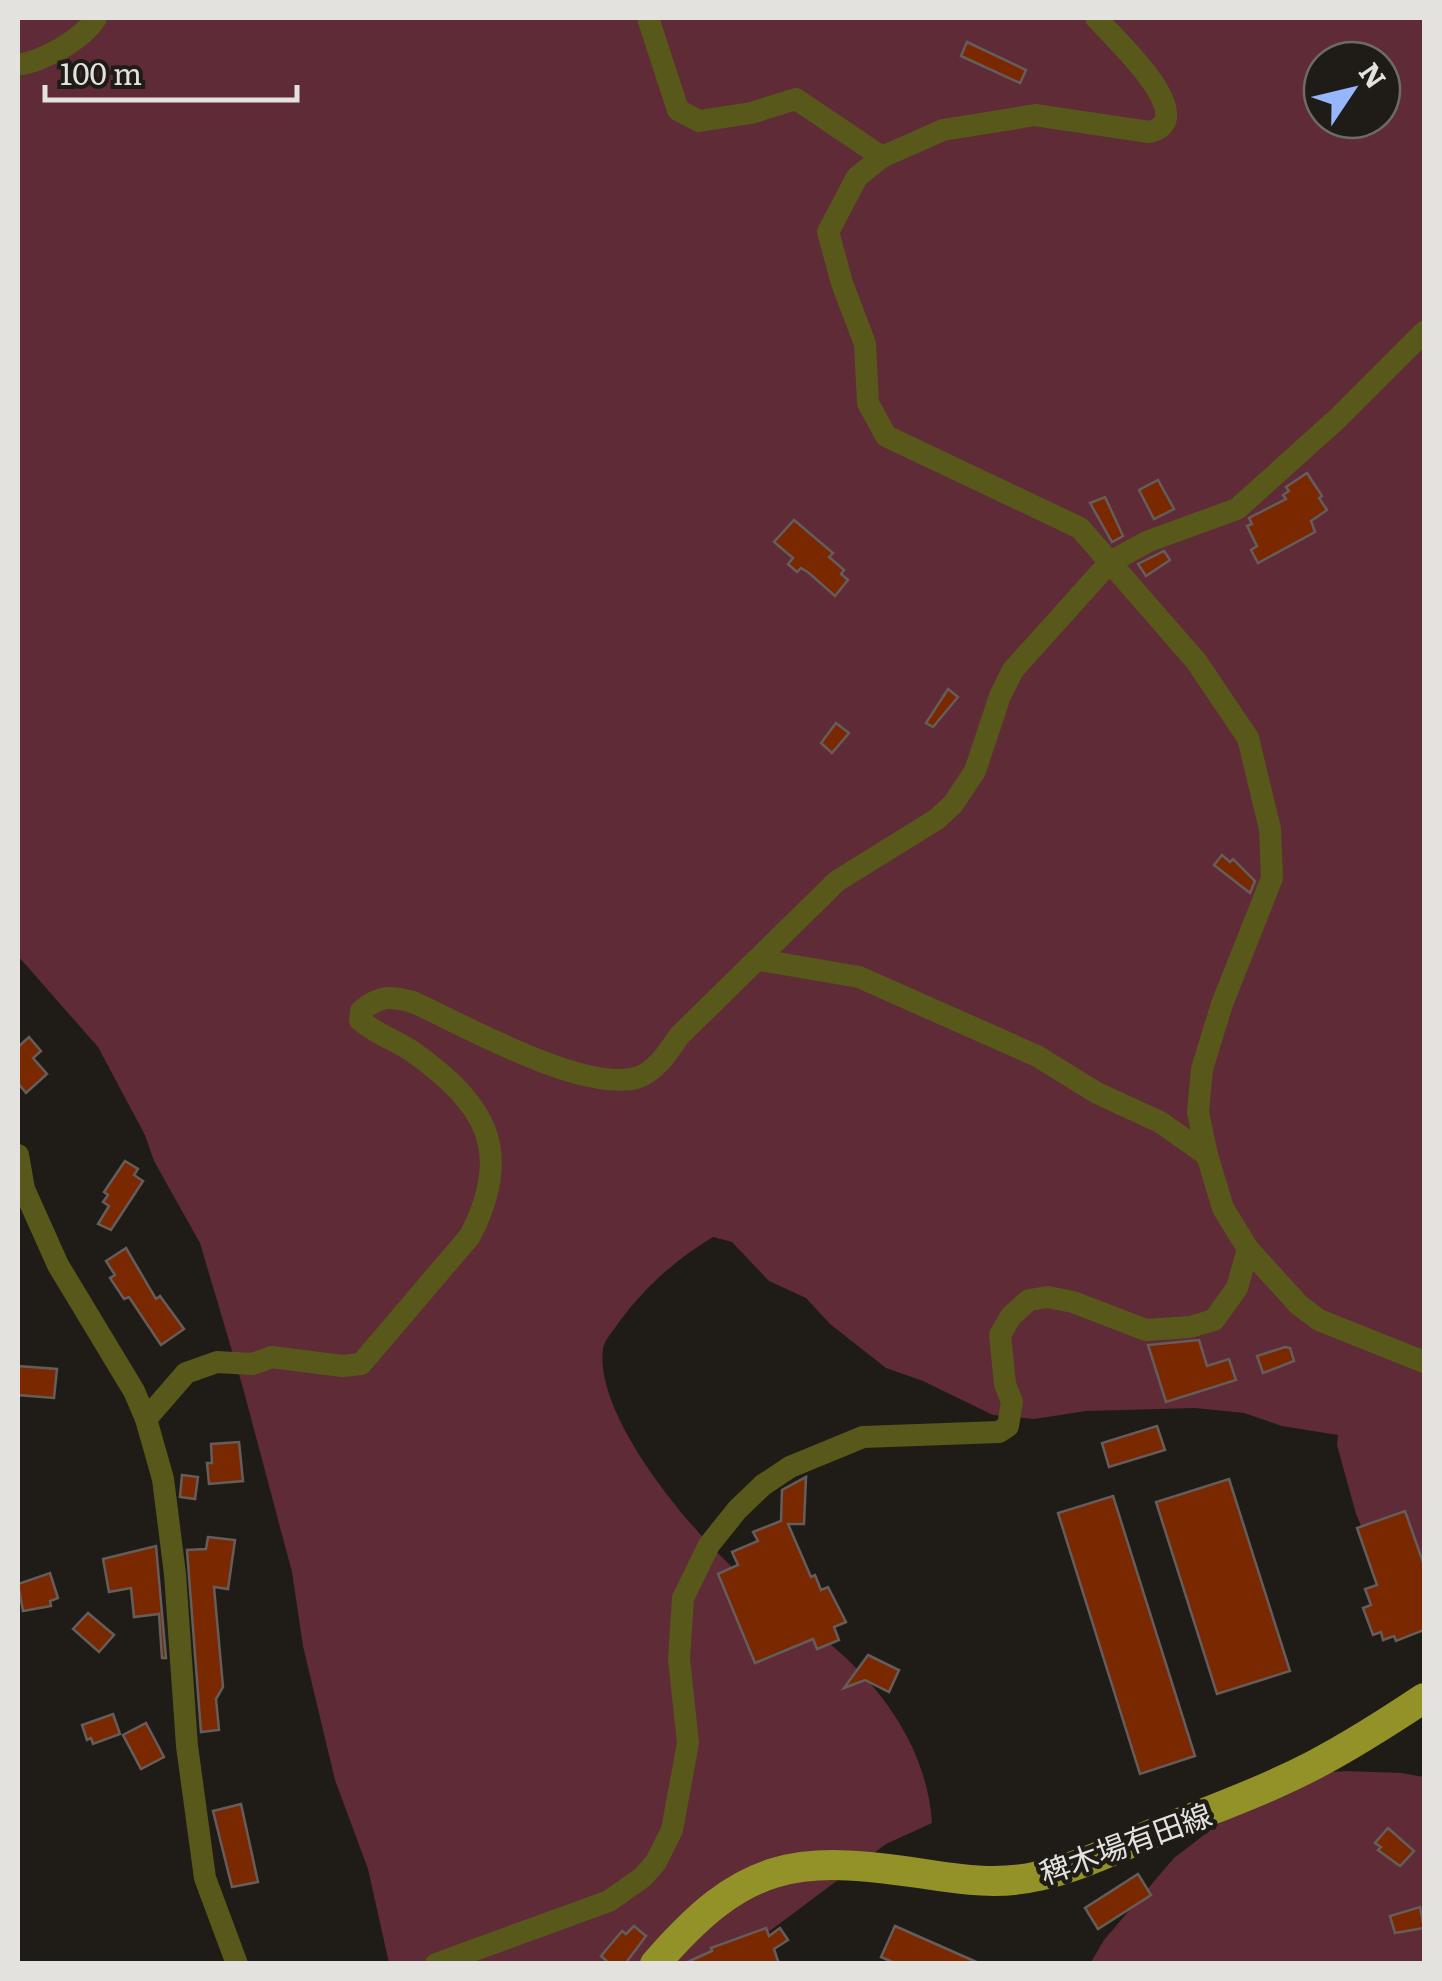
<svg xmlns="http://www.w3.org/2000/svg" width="1442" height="1981" viewBox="0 0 1442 1981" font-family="Literata,'Noto Sans JP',serif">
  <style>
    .green { fill: #5f2b37; fill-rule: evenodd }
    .building { fill: #792800; stroke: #655d5b; stroke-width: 2.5 }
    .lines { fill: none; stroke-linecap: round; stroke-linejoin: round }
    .minor { stroke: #58581a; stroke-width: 22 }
    .major { stroke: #939228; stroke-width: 30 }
    .labels { text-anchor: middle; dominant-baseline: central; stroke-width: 9; stroke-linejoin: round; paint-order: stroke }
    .street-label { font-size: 30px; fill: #e4e2de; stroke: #1f1c17 }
  </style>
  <rect width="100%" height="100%" fill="#1f1c17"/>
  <g class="green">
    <path d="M18,18h1406v1607l-38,-42 -30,-69 -19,-69 1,-10 -56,-9 -38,-13 -49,-5 -109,3 -52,8 -41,-4 -70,-34 -37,-13 -56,-44 -24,-26 -37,-17 -37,-39 -19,-5c-38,23 -67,49 -94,85 -5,8 -14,17 -16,26 -10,71 97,194 149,237 31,26 67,47 96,75 46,44 80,100 84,163l-46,21 -159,119h-338l-21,-94 -33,-89 -32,-134 -11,-74 -49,-184 -43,-145 -46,-82 -9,-26 -47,-88 -80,-91zM1322,60h60v60h-60z"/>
    <path d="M1346,1771l55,2 23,4v186l-334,1 14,-24 70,-82 43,-33 91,-51z"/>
  </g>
  <g class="building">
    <path d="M967,42l59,28 -6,13 -59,-27z"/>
    <path d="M1307,473l15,23 -3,2 8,12 -16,11 4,11 -57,31 -7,-13 6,-4 -10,-20 5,-2 -3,-6 37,-19 -3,-4 6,-4 -3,-4z"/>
    <path d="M1158,480l16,29 -20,10 -15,-29z"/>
    <path d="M1105,497l18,39 -11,6 -22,-39z"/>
    <path d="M794,520l39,33 -4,4 15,13 -3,4 7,6 -13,16 -26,-23 -8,-5 -4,4 -9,-8 5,-6 -19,-16z"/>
    <path d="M1164,551l6,9 -24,16 -8,-12z"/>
    <path d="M948,689l10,8 -25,30 -7,-4z"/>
    <path d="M836,723l13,10 -17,20 -11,-10z"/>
    <path d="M1222,855l8,7 3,-3 22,22 -5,12 -36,-28z"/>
    <path d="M29,1037l12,14 -8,7 14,16 -21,19 -8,-10v-36z"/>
    <path d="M125,1161l13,8 -4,6 9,6 -32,49 -13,-6 11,-18 -6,-4 5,-7 -4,-3z"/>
    <path d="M126,1248l30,51 4,-3 24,33 -23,16 -32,-48 -5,2 -14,-21 5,-3 -9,-14z"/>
    <path d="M1199,1340l8,26 22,-7 7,21 -70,22 -18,-57z"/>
    <path d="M1285,1347l5,1 4,13 -31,12 -6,-17z"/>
    <path d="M18,1366l39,3 -3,29 -36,-3z"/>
    <path d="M1157,1426l8,24 -56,17 -7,-24z"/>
    <path d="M239,1442l4,39 -34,3 -2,-21h5l-1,-19z"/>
    <path d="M182,1475l16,2 -3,22 -15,-2z"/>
    <path d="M806,1477l-2,47h-16l23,53 4,-2 6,15 7,-3 18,35 -12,5 5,13 -22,9 -4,-10 -58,24 -37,-89 20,-9 -6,-13 26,-11 -5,-9 28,-11 1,-31z"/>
    <path d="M1229,1479l61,192 -73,23 -61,-192z"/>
    <path d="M1113,1496l82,260 -55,18 -82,-261z"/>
    <path d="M1405,1511l19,54v65l-28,11 -2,-5 -11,4 -2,-8 -8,3 -10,-27 8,-3 -6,-16 12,-4 -20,-57z"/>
    <path d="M208,1537l27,3 -7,49 -14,-2 9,100 -7,12 3,31 -18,2 -14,-182 19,-1z"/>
    <path d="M156,1546l10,112h-4l-3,-44 -25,3 -3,-29 -22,4 -6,-33z"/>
    <path d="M50,1573l8,25 -8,3 1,5 -28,5 -5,-27z"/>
    <path d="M88,1613l26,22 -15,17 -26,-23z"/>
    <path d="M868,1655l31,15 -10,22 -24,-12 -21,8z"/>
    <path d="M113,1714l7,20 -27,10 -2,-6 -4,2 -5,-15z"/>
    <path d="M146,1723l18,34 -23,12 -18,-34z"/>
    <path d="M241,1804l17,78 -26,5 -19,-76z"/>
    <path d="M1388,1828l26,23 -14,15 -22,-16 3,-3 -6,-4z"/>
    <path d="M1138,1874l13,21 -53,34 -13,-21z"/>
    <path d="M1420,1907l4,21 -29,5 -5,-17z"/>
    <path d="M634,1926l12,10 -21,28h-15l-9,-8 21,-25 4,3z"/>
    <path d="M895,1926l86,38h-84l-16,-7z"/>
    <path d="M766,1928l3,8 11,-8 8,12 -14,9 5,15h-96l29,-13 -1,-3z"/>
  </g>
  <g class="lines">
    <g class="minor">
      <path d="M648,18l30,92 21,11 52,-8 45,-14 86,58"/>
      <path d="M1096,18c15,17 108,102 53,114l-114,-17 -92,15 -61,27 -25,20 -29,55 14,51 23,61 3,59 18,33 194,92 116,133 52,77 22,91 2,49 -50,126 -20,65 -4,43 9,43 16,53 25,41 51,56 20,15 105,42"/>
      <path d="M18,65c25,-4 64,-25 78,-47"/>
      <path d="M760,960l99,17 178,79 60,37 63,29 47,33"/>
      <path d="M18,1155l6,34 34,76 76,126 12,28 17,60 12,95 12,172 18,132 32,86"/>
      <path d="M146,1419l40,-46 31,-11 35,2 20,-7 70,9 19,-2 109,-128c44,-85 16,-132 -57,-184 -17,-12 -38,-18 -53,-32l1,-9c19,-16 29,-15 52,-9 51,23 168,90 223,76 19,-5 33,-27 43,-42l158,-155 100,-62 16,-15 22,-33 25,-75 13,-26 97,-108 39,-21 88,-32 100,-90 87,-87"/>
      <path d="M436,1964l173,-63 34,-24 13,-15 16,-32 16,-87 -9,-84 4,-61 26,-53 28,-35 26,-25 27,-18 73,-30 136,-5 9,-6 4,-24 -7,-18 -5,-49 11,-19 18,-16 19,-3 25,5 73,28 44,-3 24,-7 23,-32 11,-39"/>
    </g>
    <path class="major" d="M655,1964c89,-103 139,-110 270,-90 37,6 76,11 113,2 42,-9 82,-29 121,-45 52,-21 105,-40 155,-66 38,-20 74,-43 110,-67"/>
  </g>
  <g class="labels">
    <g class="street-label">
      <text transform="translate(1125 1842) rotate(-20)">稗木場有田線</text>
    </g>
  </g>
  <rect width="1442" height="1981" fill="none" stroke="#e4e2de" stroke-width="40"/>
  <g transform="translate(1352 90) rotate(55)"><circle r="48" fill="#1f1c17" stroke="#6e6b67" stroke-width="2.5"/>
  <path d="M0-8L18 38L0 25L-18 38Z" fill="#97b6fd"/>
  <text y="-15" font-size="28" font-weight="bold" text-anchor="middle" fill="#e4e2de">N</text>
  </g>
  <path d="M45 85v15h252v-15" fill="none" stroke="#e4e2de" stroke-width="5"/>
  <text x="60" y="85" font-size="30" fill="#e4e2de" stroke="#1f1c17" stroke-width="8" paint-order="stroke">100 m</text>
</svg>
